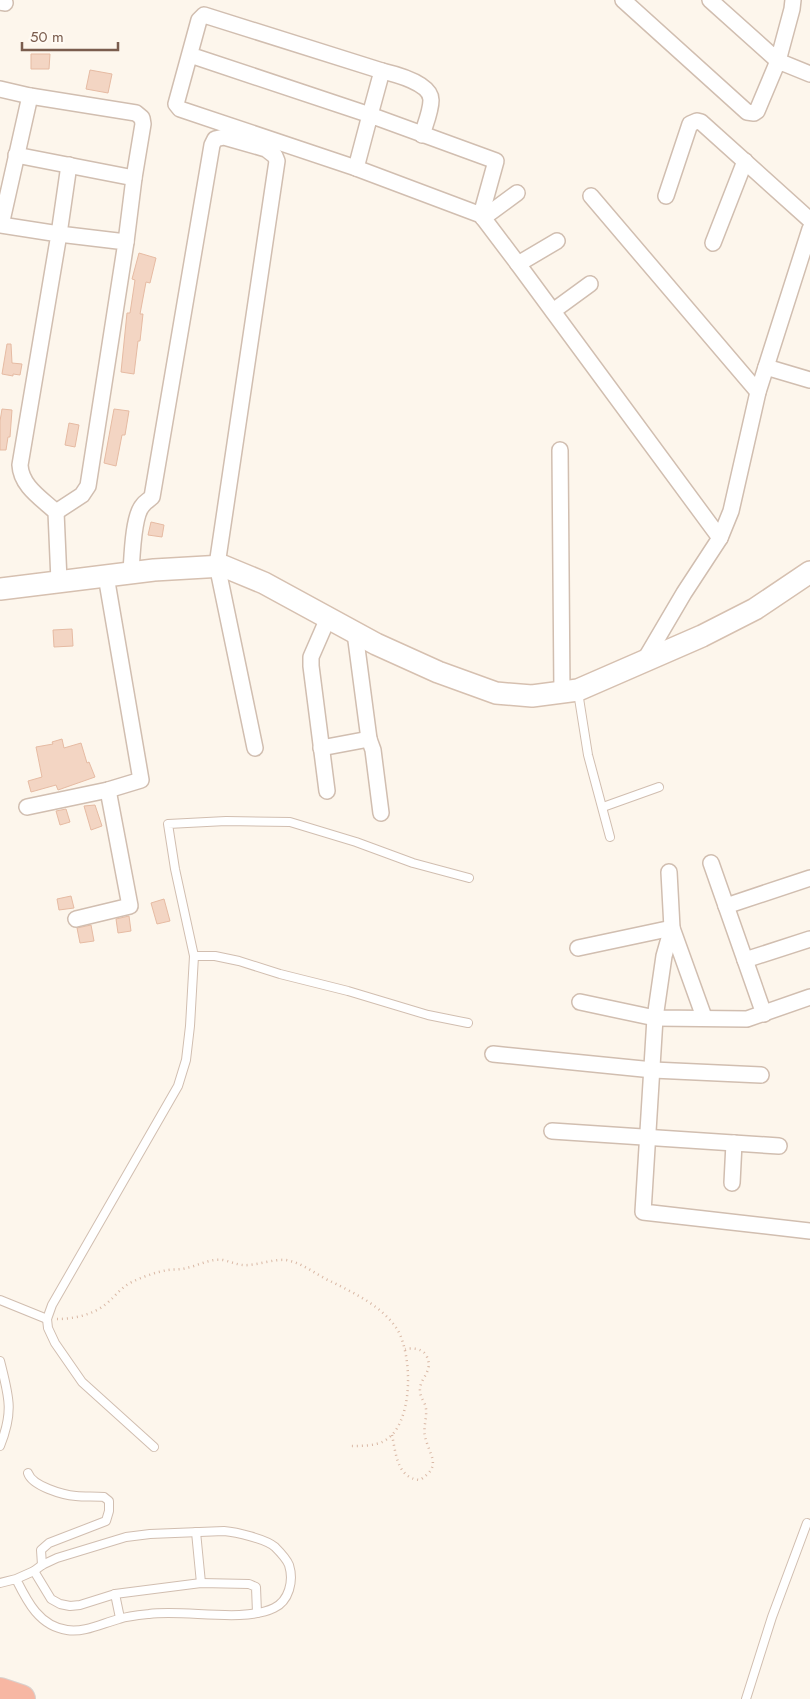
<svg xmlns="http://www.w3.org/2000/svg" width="810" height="1699" viewBox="0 0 810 1699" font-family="Jost,sans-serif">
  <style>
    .building { fill: #f3d5c3; stroke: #e6bba3 }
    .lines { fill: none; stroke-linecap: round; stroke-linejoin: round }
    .lane-casing { stroke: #d1beb0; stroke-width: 10 }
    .street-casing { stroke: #d1beb0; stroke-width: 18 }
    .secondary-casing { stroke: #d6c0b0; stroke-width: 24 }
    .highway-casing { stroke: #dad1cd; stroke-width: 30 }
    .path { stroke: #d9b8a5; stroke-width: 2.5; stroke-dasharray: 1 4; stroke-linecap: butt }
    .lane { stroke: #fff; stroke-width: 8 }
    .street { stroke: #fff; stroke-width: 15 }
    .secondary { stroke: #fff; stroke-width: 21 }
    .highway { stroke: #f7b7a3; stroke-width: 28 }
  </style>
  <rect width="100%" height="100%" fill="#fdf6ec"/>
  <g class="building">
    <path d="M31,54h19l-1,15h-18z"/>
    <path d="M90,70l22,4 -4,19 -22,-4z"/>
    <path d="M139,253l17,5 -6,25 -4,-1 -6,32h3l-3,27h-2l-4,33 -13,-2 6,-59h3l5,-33 -3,-1z"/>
    <path d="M7,344h4l1,19 10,1 -2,11 -7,-1v2l-11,-2z"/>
    <path d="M2,409l10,1 -2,27h-2l-2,13h-6v-29z"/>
    <path d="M114,409l15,2 -4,24h-3l-6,31 -12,-3z"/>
    <path d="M69,423l10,2 -4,22 -10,-2z"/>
    <path d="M151,522l13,3 -2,12 -14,-2z"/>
    <path d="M72,629l1,17 -19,1 -1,-17z"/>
    <path d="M62,739l2,9 17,-5 6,20 2,-1 6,15 -37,13 -2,-5 -25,7 -3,-11 14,-4 -6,-30 17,-3 -1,-2z"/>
    <path d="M95,805l7,21 -11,4 -7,-24z"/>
    <path d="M66,809l4,13 -10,3 -4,-14z"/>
    <path d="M71,896l3,12 -15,2 -2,-11z"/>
    <path d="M164,899l6,22 -13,3 -6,-21z"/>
    <path d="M129,916l2,15 -13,2 -2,-14z"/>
    <path d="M91,925l3,16 -14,2 -3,-15z"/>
  </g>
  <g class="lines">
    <defs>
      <g id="lane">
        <path d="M578,692l10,63 22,82"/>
        <path d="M603,807l56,-20"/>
        <path d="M194,956h21l24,5 41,13 68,17 80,24 40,8"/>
        <path d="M0,1300l47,19"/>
        <path d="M0,1361c9,36 14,50 0,85"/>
        <path d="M154,1447l-72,-65 -27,-39 -7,-15 -1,-9 5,-14 126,-219 8,-26 4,-34 4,-70 -19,-87 -7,-45 58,-3 64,1 66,20 57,21 56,15"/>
        <path d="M28,1473c4,13 35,22 48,23 9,1 19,0 28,1l5,4v10l-3,10 -57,22 -8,7 1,15"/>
        <path d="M196,1532l5,51"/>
        <path d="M34,1571l17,28 9,5 10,2 10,-1 35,-11 86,-11 48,1 7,3 1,26"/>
        <path d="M0,1583l16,-4 18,-8 8,-6 15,-7 69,-21 24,-3 74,-3c12,1 42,8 51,16 4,4 12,13 14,18 5,16 0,36 -15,43 -31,15 -90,1 -125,6 -10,1 -21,2 -30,5 -16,4 -35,14 -52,11 -28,-4 -40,-29 -51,-51"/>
        <path d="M115,1594l5,24"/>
        <path d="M746,1699l26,-82 35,-94"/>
      </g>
      <g id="street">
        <path d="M623,0l124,112 7,1 3,-2 21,-50 32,13"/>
        <path d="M710,0l68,61 14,-52 1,-9"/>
        <path d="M0,2l5,1"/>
        <path d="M190,55l180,60 12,-44 -178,-56 -5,5 -23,84 4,5 176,59 125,47 37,49 202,274"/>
        <path d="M382,71c13,3 49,12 49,29 0,11 -6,25 -9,35"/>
        <path d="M0,89l30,7 106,17 6,5 1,6 -9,54"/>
        <path d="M30,96l-29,129 58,9 -39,231c1,21 21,33 36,47l3,69"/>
        <path d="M16,155l118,23 -8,64"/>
        <path d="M356,168l14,-53 126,46 -15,54"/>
        <path d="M591,196l167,196"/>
        <path d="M666,196l24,-72 7,-3 4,1 109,98"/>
        <path d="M483,218l34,-25"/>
        <path d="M713,243l32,-82"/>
        <path d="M518,264l39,-23"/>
        <path d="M553,311l37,-27"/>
        <path d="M766,367l44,13"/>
        <path d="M560,450l2,243"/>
        <path d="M56,512l26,-17 6,-9 38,-244 -67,-8 10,-69"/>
        <path d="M131,572c1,-14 2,-57 12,-67 2,-3 6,-5 9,-8l60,-352 3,-6 9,-2 42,12 9,7 2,5 -60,404 38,183"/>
        <path d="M355,633l14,106"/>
        <path d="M644,661l40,-68 36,-55 11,-27 27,-119 52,-163"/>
        <path d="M321,748l48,-9 4,11 8,63"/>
        <path d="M327,791l-16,-125v-9l17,-39"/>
        <path d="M27,807l81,-17 33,-10 -35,-204"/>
        <path d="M711,863l53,151"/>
        <path d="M669,872l3,56 -8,28 -9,62 -12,194 167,19"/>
        <path d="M726,906l84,-28"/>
        <path d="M76,919l54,-13 -22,-116"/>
        <path d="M578,948l94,-20 32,89"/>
        <path d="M745,960l65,-21"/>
        <path d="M580,1002l75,16 92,1 63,-22"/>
        <path d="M493,1054l160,16 108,5"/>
        <path d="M552,1131l227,15"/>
        <path d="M732,1183l2,-40"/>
      </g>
      <path id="secondary" d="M0,589l154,-19 69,-4 41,17 112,61 62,28 58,21 36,3 46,-6 124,-54 53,-27 55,-37"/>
      <path id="highway" d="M0,1692l21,7"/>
    </defs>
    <use href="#lane" class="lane-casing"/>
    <use href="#street" class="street-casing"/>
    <use href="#secondary" class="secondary-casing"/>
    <use href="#highway" class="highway-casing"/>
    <g class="path">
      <path d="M57,1319c16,0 36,-4 49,-15 10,-8 14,-16 26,-22 10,-5 24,-10 36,-12 6,-1 12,0 18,-2 12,-2 24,-10 37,-8 9,2 16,6 26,5 12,-1 25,-6 37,-5 17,3 29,14 44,21 24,12 52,25 67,48 16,26 17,96 -13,112 -9,5 -22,5 -33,5"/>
      <path d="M392,1435c4,19 5,43 28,45 23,-15 9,-24 5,-44 -2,-8 2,-18 1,-27 0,-6 -6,-11 -6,-18 -1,-13 15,-20 6,-36 -4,-7 -14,-7 -21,-6"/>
    </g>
    <use href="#lane" class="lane"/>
    <use href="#street" class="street"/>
    <use href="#secondary" class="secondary"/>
    <use href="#highway" class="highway"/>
  </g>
  <path d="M22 42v8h96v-8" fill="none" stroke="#7a5c4d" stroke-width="2.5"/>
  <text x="30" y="42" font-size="15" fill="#7a5c4d" stroke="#fffaf3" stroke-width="4" paint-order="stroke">50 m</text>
</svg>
